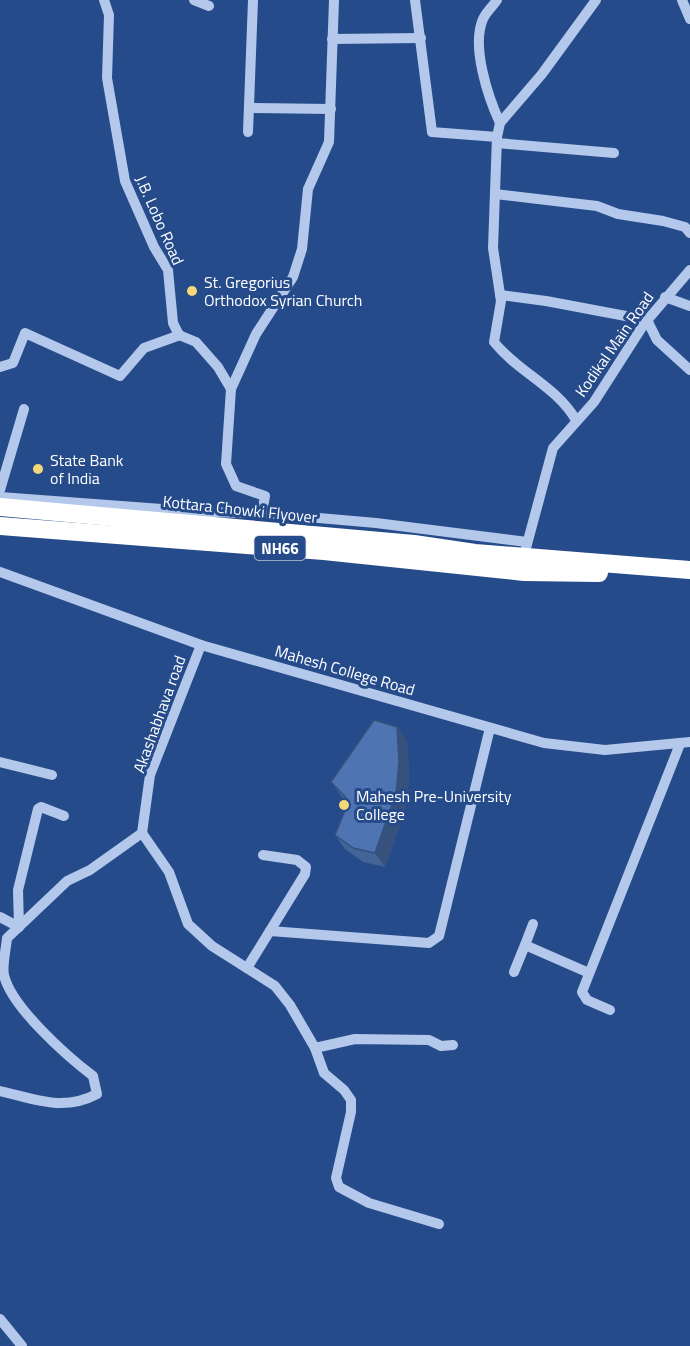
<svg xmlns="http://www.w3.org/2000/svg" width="690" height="1346" viewBox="0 0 690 1346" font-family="'Titillium Web',sans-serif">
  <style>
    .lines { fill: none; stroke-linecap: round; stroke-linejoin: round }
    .minor { stroke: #b3c8ea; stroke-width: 10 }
    .highway { stroke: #fff; stroke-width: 18 }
    .wall { fill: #436499 }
    .shaded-wall { fill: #37517d }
    .building { fill: #4e74b2; stroke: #37517d; stroke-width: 1.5 }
    .poi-dot { fill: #f3d778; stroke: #264b8a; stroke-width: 2 }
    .labels { text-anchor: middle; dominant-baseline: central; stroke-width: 6; stroke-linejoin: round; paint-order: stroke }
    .shield { fill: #264b8a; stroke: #bec9dc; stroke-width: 1.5 }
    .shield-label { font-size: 15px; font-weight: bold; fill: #fff }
    .street-label { font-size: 16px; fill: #fff; stroke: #264b8a }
    .poi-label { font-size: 16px; fill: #fff; stroke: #264b8a; text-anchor: start }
  </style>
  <rect width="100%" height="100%" fill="#264b8a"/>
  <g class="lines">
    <g class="minor">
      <path d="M104,0l5,15 -2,63 18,103 29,66 14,23 5,53 6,12 17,7 22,25 13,22 -5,75 10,22 29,10 -3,17"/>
      <path d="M194,0l15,6"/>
      <path d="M415,0l17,132 65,5 3,-14 42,-49 54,-74"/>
      <path d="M497,0c-4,6 -11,12 -14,19 -12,27 5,78 17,104"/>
      <path d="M682,0l8,19"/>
      <path d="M332,39l89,-1"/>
      <path d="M249,108l82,1"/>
      <path d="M248,132l5,-132"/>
      <path d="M497,137l-4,111 8,53 -7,41c24,30 62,44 82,78"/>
      <path d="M497,143l117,10"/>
      <path d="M495,194l102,12 21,8 45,7 22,6 5,6"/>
      <path d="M500,295l46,6 101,19 10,20 33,30"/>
      <path d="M665,297l25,9"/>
      <path d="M0,367l13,-4 12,-30 95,43 24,-28 36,-13"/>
      <path d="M231,389l25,-55 37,-57 9,-28 6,-60 21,-47 5,-142"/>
      <path d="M0,490l24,-81"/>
      <path d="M0,497l202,15 60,1 114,10 151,19"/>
      <path d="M526,548l27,-100 41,-46 50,-78 46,-54"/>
      <path d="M0,572l201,73 343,98 61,7 85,-8"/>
      <path d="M0,762l52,13"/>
      <path d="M142,833l27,39 19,52 24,22 63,40 15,19 25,43 40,-9 74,1 12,6 12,-1"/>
      <path d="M0,917l19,10"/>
      <path d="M533,924l-8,21 64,28"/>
      <path d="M19,927l-1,-37 20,-81 3,-2 23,9"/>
      <path d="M270,931l159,12 10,-7 51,-208"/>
      <path d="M247,968l58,-94 1,-7 -9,-7 -34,-5"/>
      <path d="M514,972l11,-27"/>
      <path d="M610,1010l-23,-10 -5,-8 98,-248"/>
      <path d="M315,1048l9,25 20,17 7,10v12l-15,66 3,9 30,16 70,21"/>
      <path d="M0,1091c35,8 63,21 97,3l-4,-18c-25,-19 -82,-69 -89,-101 -2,-10 2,-26 3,-37l60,-57 23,-11 52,-37 8,-58 51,-130"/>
      <path d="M0,1319l22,27"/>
    </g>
    <g class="highway">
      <path d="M0,507l414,37 61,9 215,17"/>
      <path d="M0,526l324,25 200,21 75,1"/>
    </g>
  </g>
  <path class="wall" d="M397,727l10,14 2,35 -3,31 -21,60 -22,-5 -18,-13 -10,-14 13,-32 -7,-7 -10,-14z"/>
  <path class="shaded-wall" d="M397,727l10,14 2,35 -3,31 -21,60 -10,-14z"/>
  <path class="building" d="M374,720l23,7 2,35 -3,31 -21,60 -22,-5 -18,-13 14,-34 -18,-19z"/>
  <g class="poi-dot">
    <circle cx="192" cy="291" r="6"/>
    <circle cx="38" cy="469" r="6"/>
    <circle cx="344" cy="805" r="6"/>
  </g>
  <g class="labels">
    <rect class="shield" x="254.5" y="536" width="51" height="24" rx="4.5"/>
    <g class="shield-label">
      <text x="280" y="548">NH66</text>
    </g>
    <g class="street-label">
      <text transform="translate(160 220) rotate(66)">J.B. Lobo Road</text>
      <text transform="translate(614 344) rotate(-55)">Kodikal Main Road</text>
      <text transform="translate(240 509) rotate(6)">Kottara Chowki Flyover</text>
      <text transform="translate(345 670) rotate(16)">Mahesh College Road</text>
      <text transform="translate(159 714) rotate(-70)">Akashabhava road</text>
    </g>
    <g class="poi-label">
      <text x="204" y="282">St. Gregorius<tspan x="204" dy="18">Orthodox Syrian Church</tspan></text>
      <text x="50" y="460">State Bank<tspan x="50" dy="18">of India</tspan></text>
      <text x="356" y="796">Mahesh Pre-University<tspan x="356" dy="18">College</tspan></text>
    </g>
  </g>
</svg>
